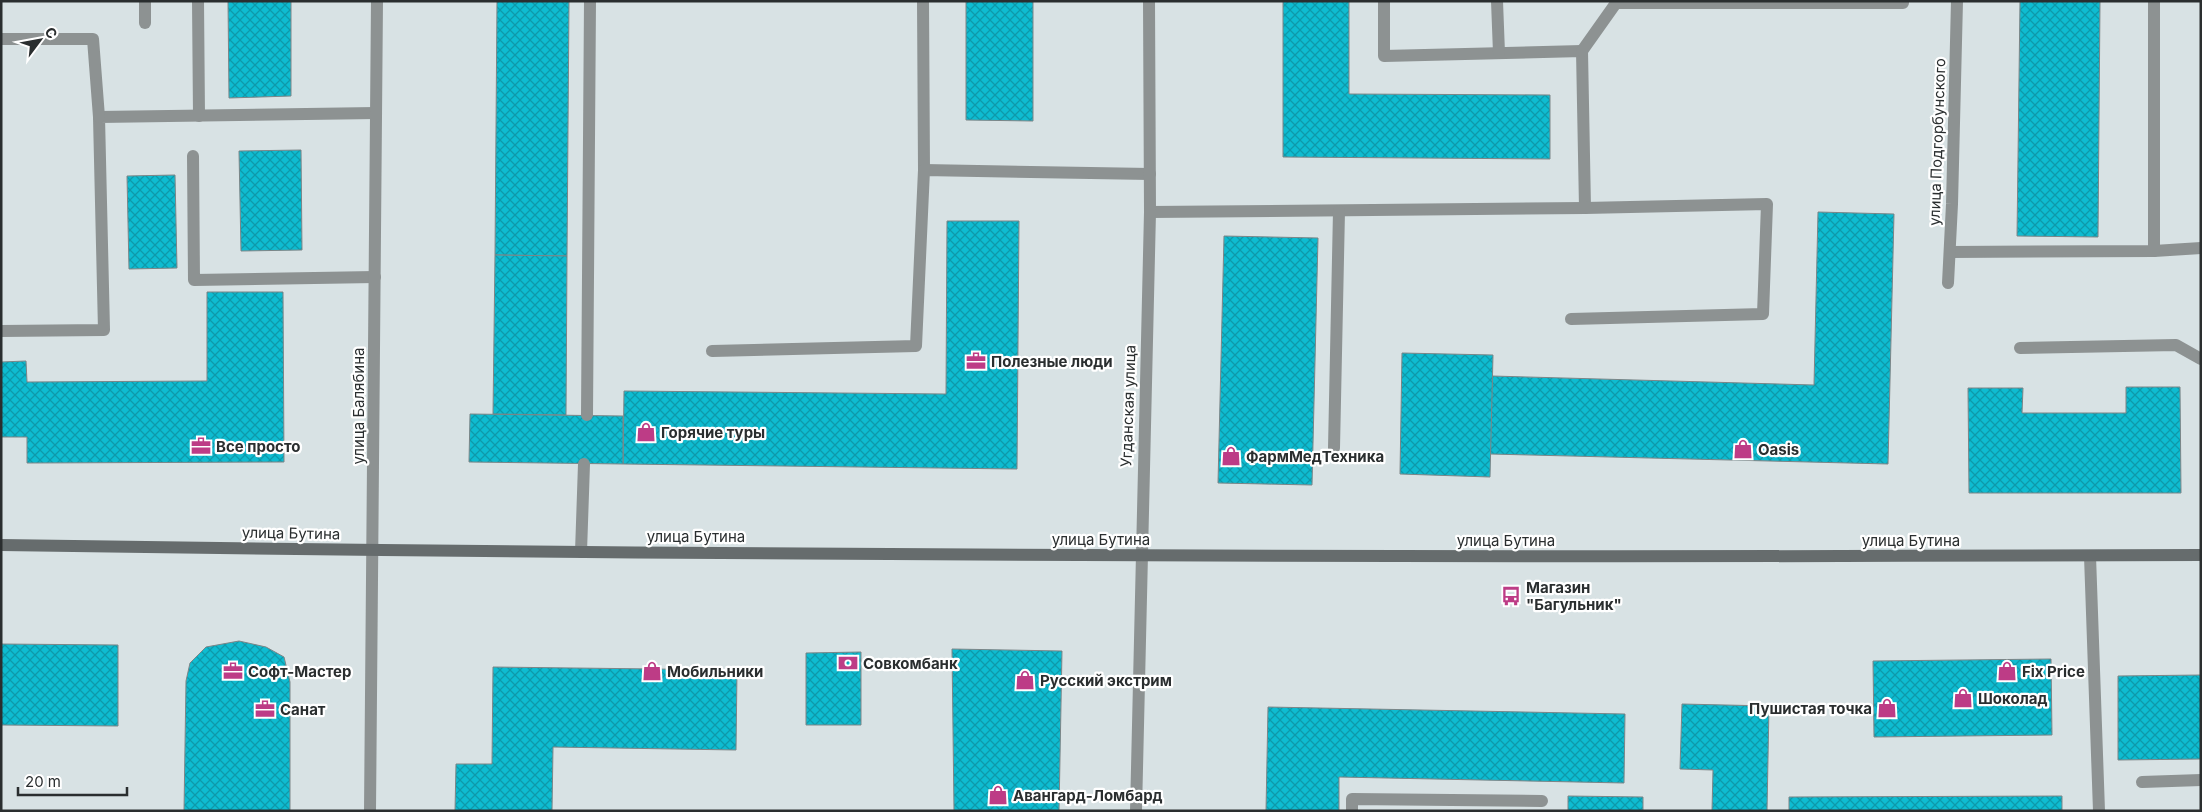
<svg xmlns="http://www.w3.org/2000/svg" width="2202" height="812" viewBox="0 0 2202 812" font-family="Inter,sans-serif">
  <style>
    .building { fill: url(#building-cross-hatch); stroke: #7c8587 }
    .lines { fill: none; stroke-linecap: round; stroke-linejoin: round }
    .service { stroke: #8d9292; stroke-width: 12 }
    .minor { stroke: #8d9292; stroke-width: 12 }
    .secondary { stroke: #666c6d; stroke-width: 12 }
    .labels { text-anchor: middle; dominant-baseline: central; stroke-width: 4.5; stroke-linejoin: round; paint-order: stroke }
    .street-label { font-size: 15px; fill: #2a2e2f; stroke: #fff }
    .poi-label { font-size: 15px; font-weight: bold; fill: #2a2e2f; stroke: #fff; text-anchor: start }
  </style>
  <defs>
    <pattern id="building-cross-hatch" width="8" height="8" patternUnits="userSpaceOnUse" patternTransform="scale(1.25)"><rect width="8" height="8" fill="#0ebcd1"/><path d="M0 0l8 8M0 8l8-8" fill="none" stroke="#0e99aa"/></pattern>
  </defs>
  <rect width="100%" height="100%" fill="#d8e2e4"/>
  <g class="building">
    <path d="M228,1h63v95l-62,2z"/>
    <path d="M497,1h72l-2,255 -72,-1z"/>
    <path d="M966,1h67v120l-67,-1z"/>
    <path d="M1283,1h66v93l201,1v64l-267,-2z"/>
    <path d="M2020,1h80l-2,236 -81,-1z"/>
    <path d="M301,150l1,100 -61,1 -2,-100z"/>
    <path d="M175,175l2,93 -48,1 -2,-93z"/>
    <path d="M1818,212l76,2 -6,250 -398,-10 2,-78 322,9z"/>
    <path d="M947,221h72l-2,248 -394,-5 1,-73 322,3z"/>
    <path d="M1224,236l94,2 -6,247 -94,-2z"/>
    <path d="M495,255l72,1 -1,159 -73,-1z"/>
    <path d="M207,292h76l1,170 -257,1v-26h-26v-75l25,-1 1,21 180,-1z"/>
    <path d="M1402,353l91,2 -3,122 -90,-3z"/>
    <path d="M2126,387h54l1,106h-212l-1,-105h55l-1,25h104z"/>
    <path d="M470,414l153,2v48l-154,-2z"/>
    <path d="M239,641l27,6 18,10 6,25v129h-106l2,-130 4,-18 16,-16z"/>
    <path d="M1,644l117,1v81l-117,-1z"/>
    <path d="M952,649l110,2 -3,160h-105z"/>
    <path d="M861,652v73h-55v-72z"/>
    <path d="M2051,659l1,76 -178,2 -1,-76z"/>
    <path d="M493,667l244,3 -1,80 -183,-3 -1,64h-97l1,-47h36z"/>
    <path d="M2201,675v84l-83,1v-84z"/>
    <path d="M1682,704l87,2 -2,105h-55l1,-41 -33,-1z"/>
    <path d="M1268,707l357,7 -1,69 -285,-6v34h-73z"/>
    <path d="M1568,796l75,1v14h-75z"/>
    <path d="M2062,796v15h-273v-14z"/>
  </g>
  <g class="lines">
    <g class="service">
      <path d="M145,1v22"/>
      <path d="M198,1l1,115"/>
      <path d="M923,1l1,169"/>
      <path d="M1384,1v55l198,-5 3,157"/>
      <path d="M1497,1l2,52"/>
      <path d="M1582,51l34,-48h287v-2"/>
      <path d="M193,156l1,124 181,-3"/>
      <path d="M1150,212l435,-4 182,-4 -4,110 -192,5"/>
      <path d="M2154,251l47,-3"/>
      <path d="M1950,252l204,-1v-250"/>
      <path d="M1,331l103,-1 -5,-213 277,-4"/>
      <path d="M2020,348l156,-3 25,14"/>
      <path d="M712,351l204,-5 8,-176 226,4"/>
      <path d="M587,415l3,-414"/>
      <path d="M1334,448l5,-237"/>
      <path d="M581,552l3,-88"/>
      <path d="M2090,556l9,255"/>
      <path d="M2142,782l59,-2"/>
      <path d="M1352,811v-12l190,2"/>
    </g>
    <g class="minor">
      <path d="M1,39h92l6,78"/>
      <path d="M1948,283l4,-79 5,-203"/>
      <path d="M370,811l7,-810"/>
      <path d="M1136,811l14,-599 -1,-211"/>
    </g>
    <path class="secondary" d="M1,545c733,11 1467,13 2200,10"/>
  </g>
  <defs>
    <symbol id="office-bare" viewBox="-9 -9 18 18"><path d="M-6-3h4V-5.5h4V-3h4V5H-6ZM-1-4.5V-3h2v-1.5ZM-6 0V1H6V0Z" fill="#bd3c86" stroke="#fff" stroke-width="2.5" paint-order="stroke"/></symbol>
    <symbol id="shop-bare" viewBox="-9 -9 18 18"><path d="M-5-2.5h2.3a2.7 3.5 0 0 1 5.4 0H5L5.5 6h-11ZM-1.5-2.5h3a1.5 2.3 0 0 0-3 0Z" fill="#bd3c86" stroke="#fff" stroke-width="2.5" paint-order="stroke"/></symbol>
    <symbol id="bus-bare" viewBox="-9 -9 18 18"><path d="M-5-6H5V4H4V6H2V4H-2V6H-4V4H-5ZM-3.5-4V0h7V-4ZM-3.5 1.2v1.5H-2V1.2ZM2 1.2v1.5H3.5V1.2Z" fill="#bd3c86" stroke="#fff" stroke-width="2.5" paint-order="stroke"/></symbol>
    <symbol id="bank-bare" viewBox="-9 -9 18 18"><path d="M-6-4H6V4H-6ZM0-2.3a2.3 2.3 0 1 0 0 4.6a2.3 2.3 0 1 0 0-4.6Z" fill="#bd3c86" stroke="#fff" stroke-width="2.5" paint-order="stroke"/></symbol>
  </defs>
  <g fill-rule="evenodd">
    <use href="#office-bare" x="962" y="347" width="28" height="28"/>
    <use href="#shop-bare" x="632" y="418" width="28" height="28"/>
    <use href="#office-bare" x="187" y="432" width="28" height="28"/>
    <use href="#shop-bare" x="1729" y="435" width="28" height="28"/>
    <use href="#shop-bare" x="1217" y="442" width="28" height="28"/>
    <use href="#bus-bare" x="1497" y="582" width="28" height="28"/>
    <use href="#bank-bare" x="834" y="649" width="28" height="28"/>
    <use href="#office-bare" x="219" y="657" width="28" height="28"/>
    <use href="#shop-bare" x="638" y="657" width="28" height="28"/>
    <use href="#shop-bare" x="1993" y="657" width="28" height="28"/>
    <use href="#shop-bare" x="1011" y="666" width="28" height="28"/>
    <use href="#shop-bare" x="1949" y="684" width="28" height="28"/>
    <use href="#shop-bare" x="1873" y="694" width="28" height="28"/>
    <use href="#office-bare" x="251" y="695" width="28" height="28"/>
    <use href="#shop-bare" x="984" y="781" width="28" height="28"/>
  </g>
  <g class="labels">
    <g class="street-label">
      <text transform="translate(1937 142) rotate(-88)">улица Подгорбунского</text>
      <text transform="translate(358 406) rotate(-90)">улица Балябина</text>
      <text transform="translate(1128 406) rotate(-88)">Угданская улица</text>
      <text transform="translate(291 533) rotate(1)">улица Бутина</text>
      <text x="696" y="536">улица Бутина</text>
      <text x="1101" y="539">улица Бутина</text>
      <text x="1506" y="540">улица Бутина</text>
      <text x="1911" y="540">улица Бутина</text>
    </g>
    <g class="poi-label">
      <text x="991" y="361">Полезные люди</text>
      <text x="661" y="432">Горячие туры</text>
      <text x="216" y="446">Все просто</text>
      <text x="1758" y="449">Oasis</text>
      <text x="1246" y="456">ФармМедТехника</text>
      <text x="1526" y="587">Магазин<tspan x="1526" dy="17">"Багульник"</tspan></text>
      <text x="863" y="663">Совкомбанк</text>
      <text x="248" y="671">Софт-Мастер</text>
      <text x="667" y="671">Мобильники</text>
      <text x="2022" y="671">Fix Price</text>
      <text x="1040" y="680">Русский экстрим</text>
      <text x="1978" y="698">Шоколад</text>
      <text x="1872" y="708" text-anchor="end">Пушистая точка</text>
      <text x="280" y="709">Санат</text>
      <text x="1013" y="795">Авангард-Ломбард</text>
    </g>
  </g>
  <rect width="2202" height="812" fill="none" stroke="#2a2e2f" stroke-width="5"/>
  <g transform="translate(40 40) rotate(58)" stroke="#ffffff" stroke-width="4" paint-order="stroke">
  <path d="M0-4L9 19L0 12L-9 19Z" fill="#2a2e2f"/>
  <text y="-8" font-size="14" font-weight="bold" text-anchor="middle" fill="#2a2e2f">С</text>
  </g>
  <path d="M18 787v8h109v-8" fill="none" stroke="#2a2e2f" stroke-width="2.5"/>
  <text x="25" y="787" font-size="15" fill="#2a2e2f" stroke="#ffffff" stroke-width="4" paint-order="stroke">20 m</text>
</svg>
